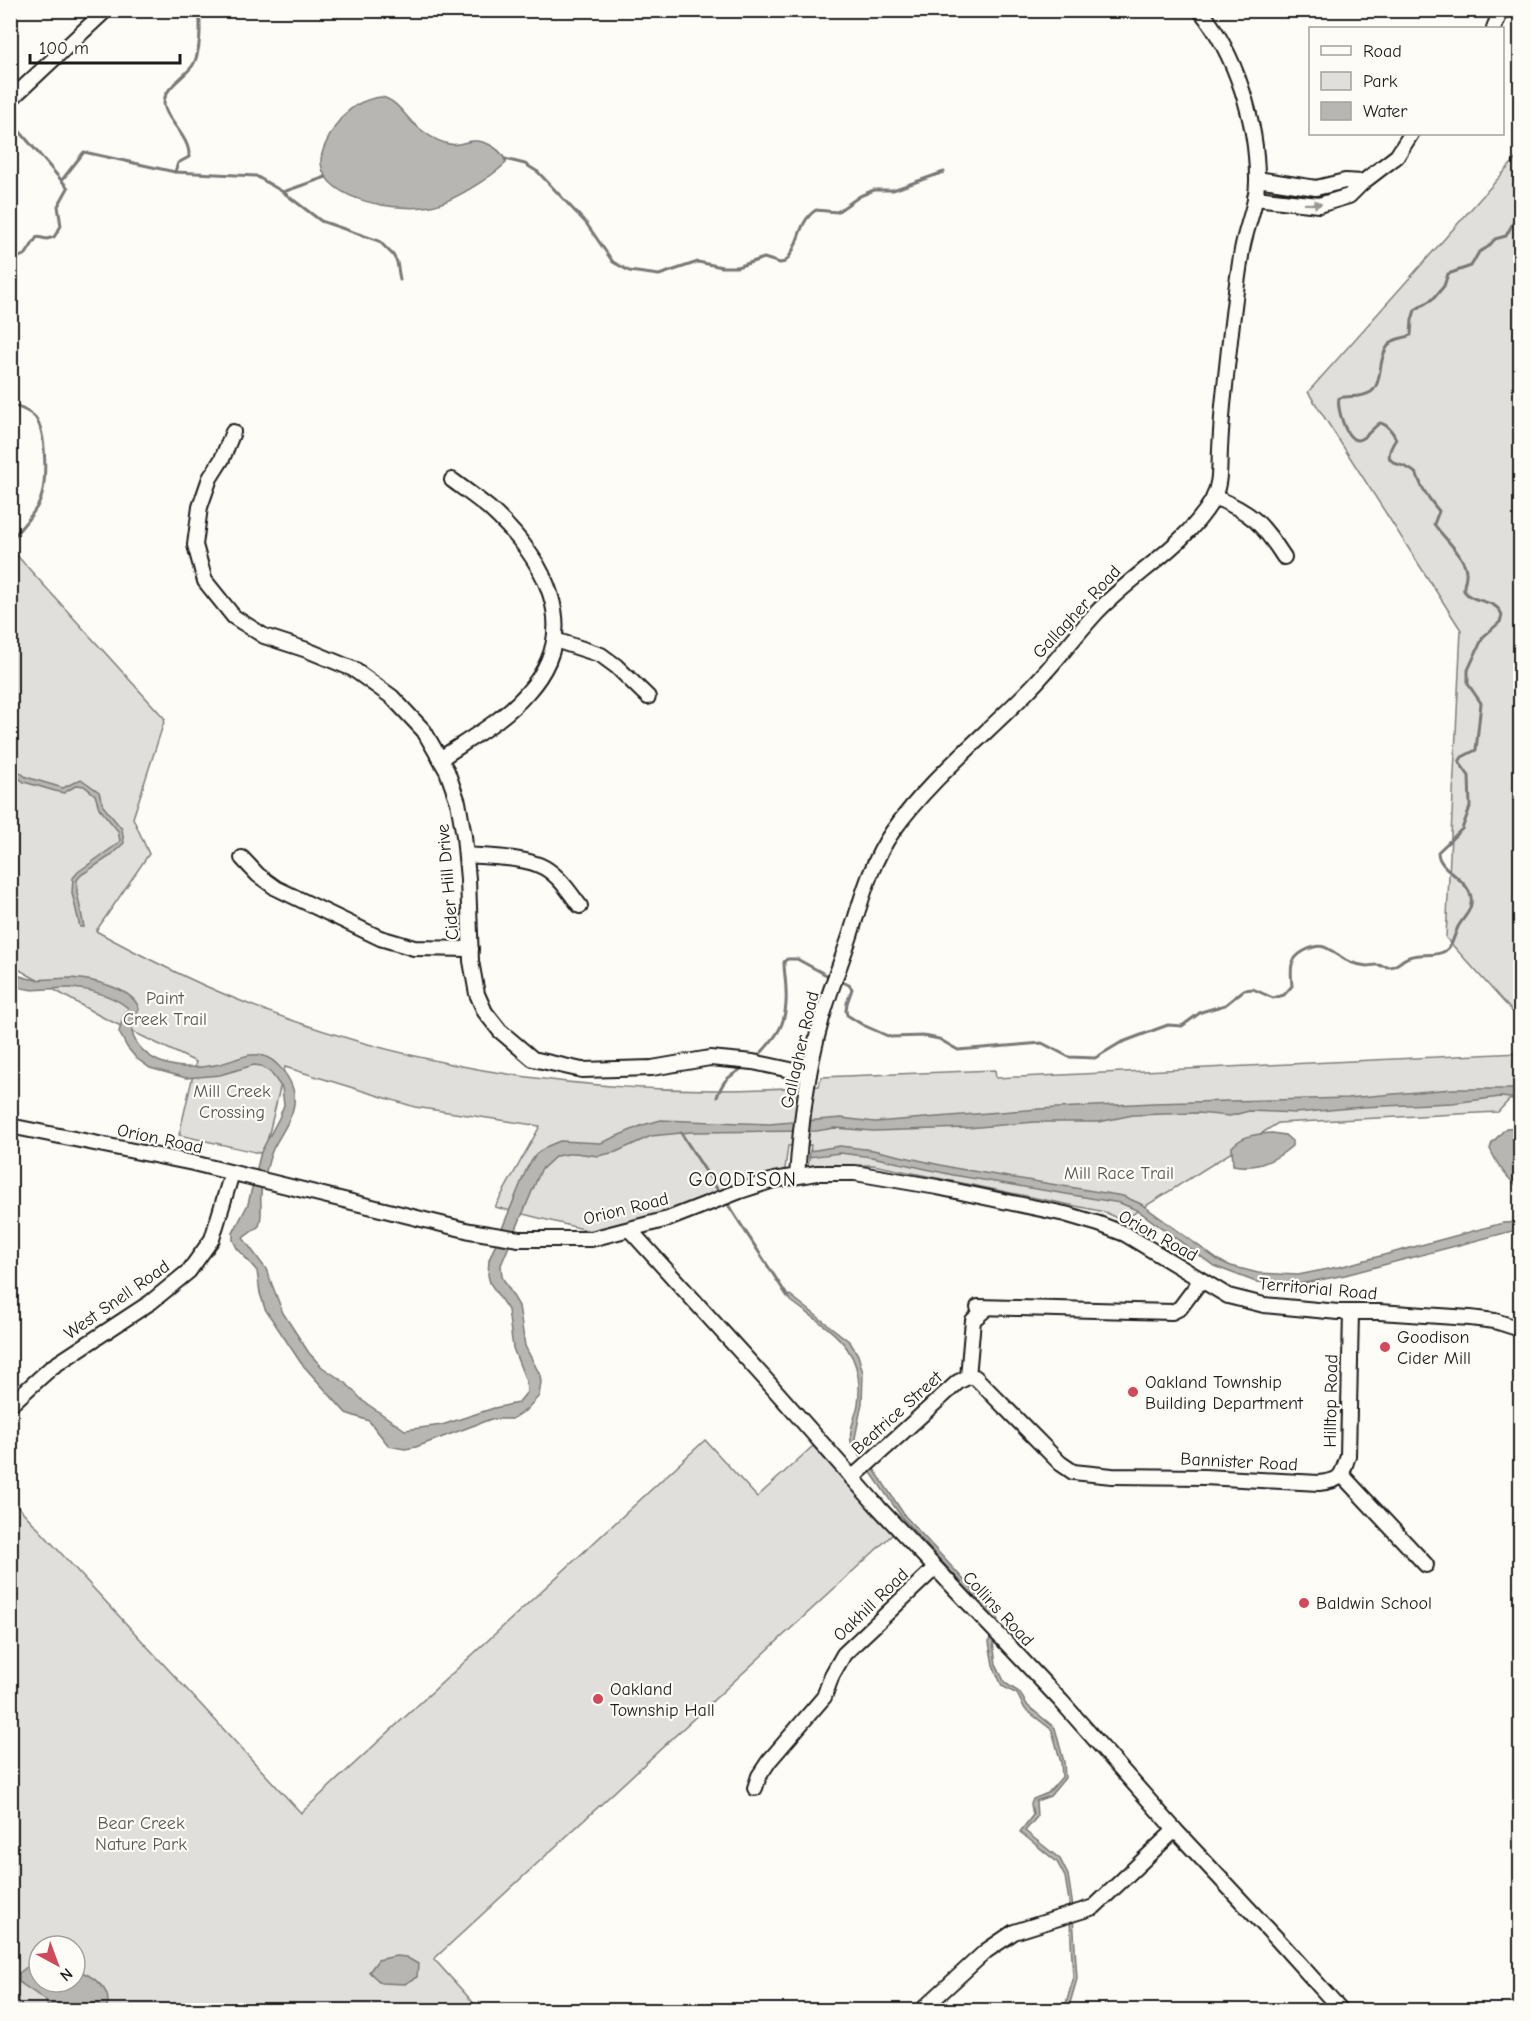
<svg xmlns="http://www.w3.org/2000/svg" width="1531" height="2021" viewBox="0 0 1531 2021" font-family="'Comic Neue',sans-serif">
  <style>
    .green { fill: #e0dfdb; stroke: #7e7e7c; stroke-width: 1.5; fill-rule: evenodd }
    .water { fill: #b7b6b2; stroke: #797876; stroke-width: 1.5 }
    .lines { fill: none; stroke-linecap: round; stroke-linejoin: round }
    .stream { stroke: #797876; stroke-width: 3 }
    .minor-casing { stroke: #1c1c1c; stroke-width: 18 }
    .minor { stroke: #fdfcf7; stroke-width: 14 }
    .oneway { fill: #989794 }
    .poi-dot { fill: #d1495b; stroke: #fdfcf7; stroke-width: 2 }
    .labels { text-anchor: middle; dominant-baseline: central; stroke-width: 4.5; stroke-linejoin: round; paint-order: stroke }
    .street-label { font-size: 18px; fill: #1c1c1c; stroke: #fdfcf7 }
    .park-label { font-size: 18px; fill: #575655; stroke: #fdfcf7 }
    .poi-label { font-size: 18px; fill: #1c1c1c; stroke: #fdfcf7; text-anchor: start }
    .neighbourhood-label { font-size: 20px; letter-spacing: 1.5px; fill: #1c1c1c; stroke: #fdfcf7 }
  </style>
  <rect width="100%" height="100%" fill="#fdfcf7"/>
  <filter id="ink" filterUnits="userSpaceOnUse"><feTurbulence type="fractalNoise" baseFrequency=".0167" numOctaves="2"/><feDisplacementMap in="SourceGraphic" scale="12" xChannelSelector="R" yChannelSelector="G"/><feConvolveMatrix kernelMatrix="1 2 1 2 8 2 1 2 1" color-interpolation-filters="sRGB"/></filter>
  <g filter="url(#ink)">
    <g class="green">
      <path d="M1520,154v866l-74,-82 15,-308 -153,-238z"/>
      <path d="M12,550l153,169 -32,99 16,36 -53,77c44,24 89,47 135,66 186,77 388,104 588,89l2,-9 174,-7 1,8 524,-25v46l-11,1 -11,12 -220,11 -156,98 -17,-9 -232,-47 -65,1 3,-21 -23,1 -3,23 -122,45 -64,19 -104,-26 45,-81 -125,-19 -130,-40 -21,87 -85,-19 17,-73 -96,-46 -89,-51 -1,-413z"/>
      <path d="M705,1440l52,57 56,-51 80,88 -459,425 46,51h-469l-1,-512 291,315zM39,1946h36v36h-36z"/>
    </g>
    <g class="water">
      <path d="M381,97c14,2 23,17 32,26 9,8 21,17 32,20 11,4 18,-1 28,-2 13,-1 30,9 33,22 -16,15 -54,39 -75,43 -30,6 -107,-4 -110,-43 -1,-12 9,-28 15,-38 11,-16 26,-26 45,-28z"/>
      <path d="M11,765l15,12 37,11 18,-9 18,13 4,14 19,23 2,14 -15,14 -28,18 -4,5v12l7,35h-4l-8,-34 1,-15 5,-6 38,-27 4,-4 -2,-10 -19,-23 -4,-13 -11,-9 -7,-1 -13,8 -9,-2 -31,-9 -13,-10z"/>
      <path d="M10,967l2,5c19,12 38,6 59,6 19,1 63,10 68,31 -8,14 -11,23 0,37 19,24 54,24 81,18 14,-3 30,-13 44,-8 12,4 24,19 28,30 9,23 -9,43 -19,63 -4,9 -6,18 -8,27 -2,6 -4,12 -4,18 -1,11 2,21 -2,32l-16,12 23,31 17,44 26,40 13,14 24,16 17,18 42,29 37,-5 52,-17 24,-5 9,-11 -1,-11 -13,-33 -5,-38 -18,-27 -2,-8 1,-15 38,-92 9,-14 12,-8 12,-5 41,2 42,-18 18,-5 108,4 72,-6 34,4 164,-13 114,-6 195,-5 104,-9h68v10l-20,-2 -47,6 -91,4 -66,6 -47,-2 -19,5 -32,-3 -65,2 -34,7h-64l-68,6 -94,3 -38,-3 -19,3 -125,1 -40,4 -35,16 -18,4 -23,-3 -19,3 -15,14 -40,95 1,12 17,29 6,40 15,29 1,7 -2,14 -14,15 -13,8h-21l-75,28 -11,2 -16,-3 -20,-25 -23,-8 -45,-50 -36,-54 -5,-16 -3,-22 -20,-23 -4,-8v-7l15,-29 13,-52 18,-34 5,-13 -2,-17 -11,-15 -10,-7 -7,-1 -34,10 -34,3 -36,-10 -14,-10 -9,-11 -8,-15 4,-15 5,-9c-14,-12 -39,-19 -57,-20 -21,-1 -42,7 -60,-5z"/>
      <path d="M1520,1127v61c-13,-9 -23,-24 -30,-39l2,-6 14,-15z"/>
      <path d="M1272,1133l13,2 7,6v5c-17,15 -36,24 -59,19l-1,-18c11,-12 24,-13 40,-14z"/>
      <path d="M840,1146l33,4 81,18 169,28 18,8 77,56 13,6 27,7 40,2 45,-9 160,-43 17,-1v7l-175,46 -46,9 -43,-2 -42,-16 -77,-56 -17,-7 -167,-28 -81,-18 -32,-4 -31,4 1,-6z"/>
      <path d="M790,1295l60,47 8,13 5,18 -1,30 -7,35 1,4 49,74 92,100 1,3 -5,23 3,22 9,19 14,9 9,14 27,22 9,34 1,16 -15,18 -14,5 1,16 -12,14 35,28 8,16 4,26 5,78 -9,31h-4l9,-31 -4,-78 -4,-24 -8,-15 -37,-30 13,-17 -2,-11 2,-5 15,-6 14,-16 -1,-14 -9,-33 -27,-21 -8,-15 -15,-8 -9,-21 -4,-23 5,-24 -91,-99 -51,-74c-5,-13 4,-28 6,-41 8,-57 -27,-73 -67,-103l-3,-4z"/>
      <path d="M396,1956l10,1 12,7 -1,13 -12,7 -24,-1 -12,-11 9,-12z"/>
      <path d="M27,1967h12v15h36v-12c17,4 41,22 30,40h-55l-5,-10 -26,-18v-9z"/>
    </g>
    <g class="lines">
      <g class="stream">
        <path d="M10,120l58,68 -10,18 3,20 -7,11 -7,2 -10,-2 -11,17 -16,7"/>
        <path d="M505,159l20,5 13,8 48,51 27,39 16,9 30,4 39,-13 24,5h15l27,-9 16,5 5,-1c15,-15 12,-40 31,-52l21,2 23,-16 14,-6h19l51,-18"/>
        <path d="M175,172l3,-9 11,-6c2,-20 -25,-38 -25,-55 1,-15 21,-25 29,-37 7,-11 9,-41 5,-55"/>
        <path d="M62,180l22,-28 91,20 81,4 27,16 38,29 58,20 14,14 4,7 3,18"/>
        <path d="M283,192l43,-15"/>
        <path d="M10,404c8,3 20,7 25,13 12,15 12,67 5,84 -5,12 -16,23 -25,34"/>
        <path d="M838,980l11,5 3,4 -5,14 -1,8 1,4 16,10 27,12 34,-1 15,3 19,11 84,-7 27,14 26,1 25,-15 37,-14 11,-4 14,1 19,-14 24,-7 19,-15 9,-1 20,9 11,-3 8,-9c-1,-16 -4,-26 12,-35 18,-9 22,-4 37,6 6,5 18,8 26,9 1,0 7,-1 9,-1 4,0 9,2 13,2 8,0 13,-8 20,-10 11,-4 27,0 36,-6 8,-5 9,-16 13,-24 4,-8 12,-14 13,-23 4,-24 -33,-32 -33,-52l24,-23 8,-22 -1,-31 -10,-14 3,-5 14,-7 5,-47 -13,-19v-14l15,-33 17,-15 2,-7c-6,-17 -29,-11 -38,-24 -1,-7 3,-13 2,-19 0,-15 -24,-36 -32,-48l5,-13c-6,-7 -12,-15 -17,-24 -2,-4 -3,-9 -6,-13 -11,-14 -40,-4 -20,-35 -3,-7 -9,-15 -16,-16 -7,4 -15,17 -23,17 -12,-1 -20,-33 -18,-42 12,-3 20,1 32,-6 13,-9 5,-39 22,-51 5,-3 12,-3 18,-6l1,-15 3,-10 19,-12 10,-12 4,-12 23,-8 8,-14 9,-5 7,-8 11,-3 14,-26"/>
        <path d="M755,1059c22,-22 33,-35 31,-68 0,-10 -2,-19 -2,-29l3,-3h10l35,19"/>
        <path d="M717,1097c8,-21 11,-18 28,-31"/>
        <path d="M681,1133l40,62"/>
        <path d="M725,1200l63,97"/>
      </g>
      <defs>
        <g id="minor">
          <path d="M1494,28l7,-18"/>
          <path d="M10,100l96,-90"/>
          <path d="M1363,182l34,-26 14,-22"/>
          <path d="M1255,198l64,7 30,-9 14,-14 -18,-1 -29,7 -59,-9"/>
          <path d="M233,432l-11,27 -12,19 -10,29 -5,38 10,36 29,36 30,19 43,14 46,19 39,28 32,34 23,40 11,31 6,34 4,43 3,82 6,33 8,18 15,19 33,28 49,11 70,-2 58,-10 43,4 56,12"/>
          <path d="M1214,497c37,15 48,26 70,60"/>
          <path d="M555,640l46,15 15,11 32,31"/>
          <path d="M440,759c29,-20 64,-39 87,-66 59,-65 16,-136 -38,-185 -12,-10 -25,-19 -37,-28"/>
          <path d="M466,855c23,2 60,2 79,13 15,9 25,25 35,38"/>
          <path d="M242,858l16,17 18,13 104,50 34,10 57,1"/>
          <path d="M10,1126l183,37 277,68 49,8h72l77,-20 72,-28 34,-11 43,-7h38l82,14 128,27 34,10 26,10 103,62 36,9 74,7h41l91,6 25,3 25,8"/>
          <path d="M797,1176c4,-54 10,-106 25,-158 8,-28 19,-55 28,-82 11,-35 21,-74 43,-105 37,-52 89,-93 134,-139 25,-25 46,-54 70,-80 36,-38 89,-67 115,-111 9,-17 7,-33 8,-52 1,-18 2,-36 4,-53 5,-49 10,-98 18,-146 4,-24 16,-47 15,-72 0,-55 -21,-124 -57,-168"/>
          <path d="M630,1230l137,151 112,127 182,193 114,129 102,109 64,71"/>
          <path d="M978,1307l194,5 8,-4 21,-28"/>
          <path d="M968,1377h7l85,86 13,9 39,4 92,1 115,6c23,-3 22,-6 29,-27l3,-144"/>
          <path d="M968,1377l5,-57 13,-11"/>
          <path d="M10,1405l42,-38 99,-65 38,-31 23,-32 20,-66"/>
          <path d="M1342,1475l84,90"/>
          <path d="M852,1478l106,-96 10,-5"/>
          <path d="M755,1788l4,-12 10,-15 55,-64 8,-22 12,-21 91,-86"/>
          <path d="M922,2010l64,-59 28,-19 80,-25 81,-77"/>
        </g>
      </defs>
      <use href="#minor" class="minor-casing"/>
      <use href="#minor" class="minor"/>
    </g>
    <defs><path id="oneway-solid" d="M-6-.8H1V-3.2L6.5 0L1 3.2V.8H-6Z" transform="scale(1.5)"/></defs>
    <use class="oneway" href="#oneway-solid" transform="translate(1313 204) rotate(1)"/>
  </g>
  <g class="poi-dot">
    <circle cx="1385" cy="1347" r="6"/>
    <circle cx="1133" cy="1392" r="6"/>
    <circle cx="1304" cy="1603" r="6"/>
    <circle cx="598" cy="1699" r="6"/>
  </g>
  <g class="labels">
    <g class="street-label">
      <text transform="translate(1077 612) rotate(-47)">Gallagher Road</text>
      <text transform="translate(448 882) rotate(-95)">Cider Hill Drive</text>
      <text transform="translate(800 1050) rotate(-77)">Gallagher Road</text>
      <text transform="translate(160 1139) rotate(12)">Orion Road</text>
      <text transform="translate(626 1209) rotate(-14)">Orion Road</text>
      <text transform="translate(1158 1236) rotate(29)">Orion Road</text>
      <text transform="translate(1318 1289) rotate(5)">Territorial Road</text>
      <text transform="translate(117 1300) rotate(-35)">West Snell Road</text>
      <text transform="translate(1331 1401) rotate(-89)">Hilltop Road</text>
      <text transform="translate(897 1413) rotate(-42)">Beatrice Street</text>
      <text transform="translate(1239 1462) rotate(3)">Bannister Road</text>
      <text transform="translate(871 1605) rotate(-44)">Oakhill Road</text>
      <text transform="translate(998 1609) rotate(47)">Collins Road</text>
    </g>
    <g class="park-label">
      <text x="165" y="998">Paint<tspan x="165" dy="21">Creek Trail</tspan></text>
      <text x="232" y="1091">Mill Creek<tspan x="232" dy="21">Crossing</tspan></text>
      <text x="1119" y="1173">Mill Race Trail</text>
      <text x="141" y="1823">Bear Creek<tspan x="141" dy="21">Nature Park</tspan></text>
    </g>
    <g class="poi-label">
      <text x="1397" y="1337">Goodison<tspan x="1397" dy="21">Cider Mill</tspan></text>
      <text x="1145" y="1382">Oakland Township<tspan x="1145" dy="21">Building Department</tspan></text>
      <text x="1316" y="1603">Baldwin School</text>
      <text x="610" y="1689">Oakland<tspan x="610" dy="21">Township Hall</tspan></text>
    </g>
    <g class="neighbourhood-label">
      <text x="743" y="1179">GOODISON</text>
    </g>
  </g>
  <rect width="1531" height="2021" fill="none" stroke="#fdfcf7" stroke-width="36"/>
  <rect x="18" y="18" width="1495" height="1985" fill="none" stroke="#1c1c1c" stroke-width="2" filter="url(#ink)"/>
  <rect x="1309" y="27" width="195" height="108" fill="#fdfcf7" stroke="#a3a29f" stroke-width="1.5"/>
  <rect x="1321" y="46" width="30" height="9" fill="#fdfcf7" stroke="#a3a29f" stroke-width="1.5"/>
  <text x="1363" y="57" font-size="18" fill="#1c1c1c">Road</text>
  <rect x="1321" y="72" width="30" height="18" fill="#e0dfdb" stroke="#a3a29f" stroke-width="1.5"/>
  <text x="1363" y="87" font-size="18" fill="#1c1c1c">Park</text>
  <rect x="1321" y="102" width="30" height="18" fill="#b7b6b2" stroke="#a3a29f" stroke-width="1.5"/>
  <text x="1363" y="117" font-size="18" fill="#1c1c1c">Water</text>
  <g transform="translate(57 1964) rotate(139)"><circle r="28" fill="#fdfcf7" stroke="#a3a29f" stroke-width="1.5"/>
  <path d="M0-4.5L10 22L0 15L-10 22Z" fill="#d1495b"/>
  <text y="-9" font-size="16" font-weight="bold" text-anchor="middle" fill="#1c1c1c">N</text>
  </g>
  <path d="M30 54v9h150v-9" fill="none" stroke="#1c1c1c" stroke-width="3"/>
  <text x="39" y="54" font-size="18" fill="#1c1c1c" stroke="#fdfcf7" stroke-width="4.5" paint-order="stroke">100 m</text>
</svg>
